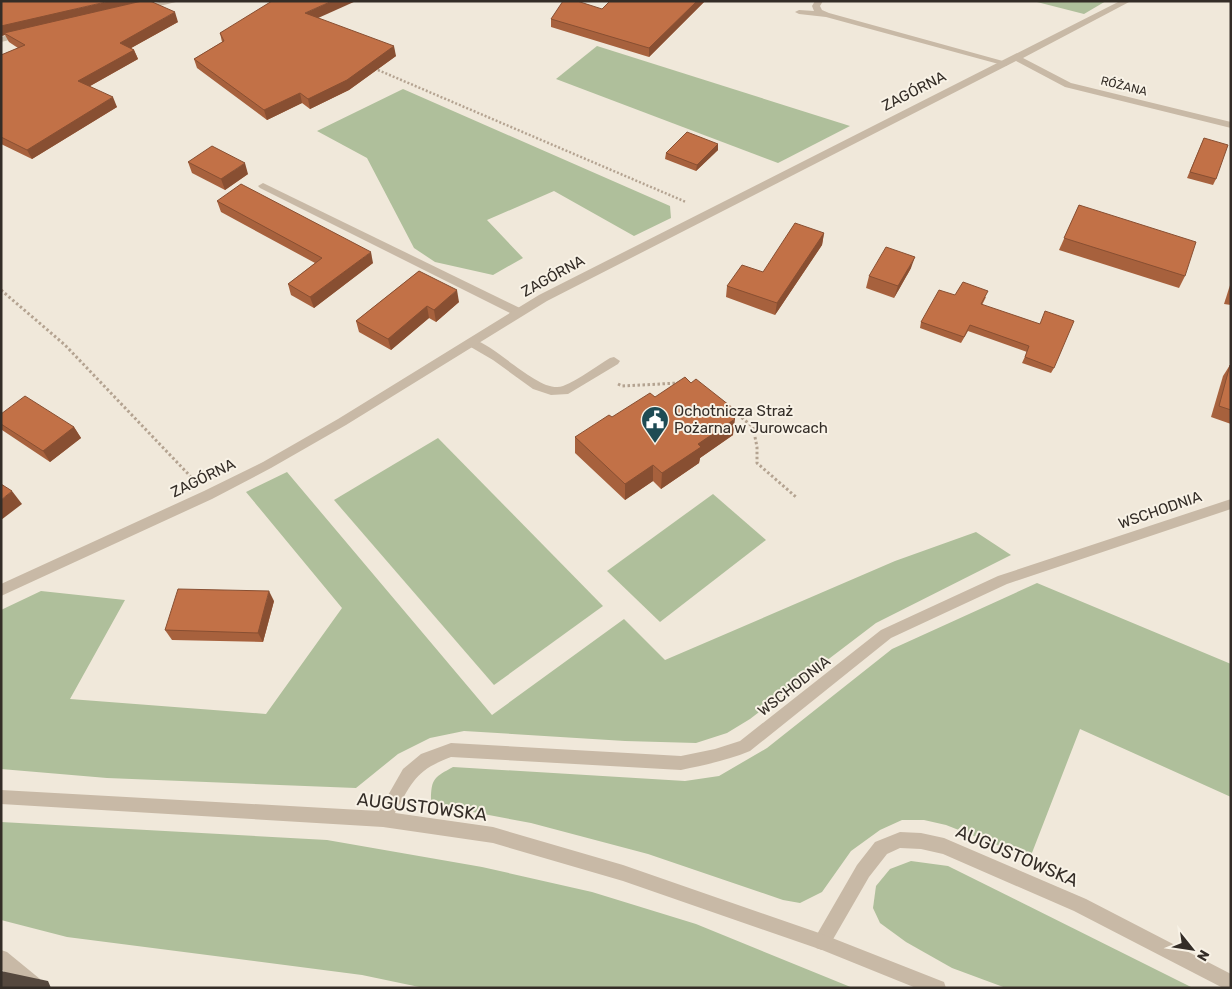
<svg xmlns="http://www.w3.org/2000/svg" width="1232" height="989" viewBox="0 0 1232 989" font-family="Rubik,sans-serif">
  <style>
    .green { fill: #afbf9b }
    .lines { fill: none; stroke-linecap: round; stroke-linejoin: round }
    .path-far1 { stroke: #b4a391; stroke-width: 2.5; stroke-dasharray: 2 2; stroke-linecap: butt }
    .path { stroke: #b4a391; stroke-width: 3; stroke-dasharray: 2.5 2.5; stroke-linecap: butt }
    .lane { fill: #c8b9a6; fill-rule: evenodd }
    .street { fill: #c8b9a6; fill-rule: evenodd }
    .highway { fill: #55483e; fill-rule: evenodd }
    .wall { fill: #a7613d }
    .shaded-wall { fill: #884f32 }
    .building { fill: #c27147; stroke: #884f32 }
    .labels { text-anchor: middle; dominant-baseline: central; stroke-width: 4; stroke-linejoin: round; paint-order: stroke }
    .far-street-label { font-size: 12px; fill: #342d27; stroke: #f8f2e6 }
    .street-label { font-size: 15px; fill: #342d27; stroke: #f8f2e6 }
    .poi-label { font-size: 15px; fill: #342d27; stroke: #f8f2e6; text-anchor: start }
    .near-street-label { font-size: 18px; fill: #342d27; stroke: #f8f2e6 }
  </style>
  <rect width="100%" height="100%" fill="#f0e8da"/>
  <g class="green">
    <path d="M1033,1h73l-22,13z"/>
    <path d="M597,46l253,80 -72,37 -222,-84z"/>
    <path d="M403,89l267,117 1,12 -37,18 -80,-45 -67,29 36,38 -30,17 -58,-13 -21,-14 -47,-90 -50,-27z"/>
    <path d="M438,438l165,168 -109,79 -160,-185z"/>
    <path d="M287,472l205,243 132,-96 41,41 230,-99 81,-29 35,23 -135,68 -126,96 -23,14 -31,10 -71,-2 -161,-10 -34,7 -32,16 -42,34 -249,-10 -106,-9v-159l40,-19 84,9 -55,99 196,15 76,-106 -96,-116z"/>
    <path d="M713,494l53,46 -106,82 -53,-51z"/>
    <path d="M1037,583l194,81v133l-151,-68 -50,129 -84,-33 -22,-5h-22l-22,10 -29,21 -29,41 -22,11 -17,-3 -135,-46 -117,-31 -90,-17 -10,-6c0,-22 4,-23 22,-33l232,14 34,-5 48,-28 125,-99z"/>
    <path d="M1,822l326,18 155,27 110,25 104,32 157,64h-429l-62,-13 -295,-38 -66,-17z"/>
    <path d="M911,861l37,5 245,122h-187l-54,-20 -46,-26 -26,-19 -7,-15 3,-22 14,-17z"/>
  </g>
  <g class="lines">
    <path class="path-far1" d="M378,70l308,132"/>
    <g class="path">
      <path d="M1,290l64,55 128,134"/>
      <path d="M618,384l4,2 57,-3"/>
      <path d="M730,408l23,19 4,20v16l39,34"/>
    </g>
    <g class="lane">
      <path d="M815,1h8l-3,5 2,4 7,3 181,50 -4,3 -180,-49 -27,-3 -4,-2 4,-2 15,1 -2,-5z"/>
      <path d="M263,183l261,127 1,3 -5,4 -4,-1 -256,-128 -2,-2z"/>
      <path d="M473,339c24,7 68,56 90,47 17,-7 32,-19 47,-28l4,-1 6,4 -2,3 -50,30 -17,1 -18,-6 -40,-29 -24,-14 -2,-3 2,-3z"/>
      <path d="M900,832l21,1 23,5 142,61 145,75v14h-8l-149,-77 -131,-57 -22,-5 -21,-1 -13,6 -18,23 -41,71 -6,2 -6,-2 -2,-6 2,-6 41,-71 18,-23z"/>
      <path d="M1,950l6,2 33,27 2,6 -1,3h-17l-23,-19z"/>
    </g>
    <g class="street">
      <path d="M163,1h17l-37,9 -4,-2z"/>
      <path d="M1120,1h11l-108,57 48,25 160,39v6l-166,-41 -49,-26 -469,240 -201,124 -75,43 -59,31 -211,97v-12l203,-93 59,-29 75,-43 201,-124z"/>
      <path d="M23,31l4,3 -1,2 -25,6v-5z"/>
      <path d="M1231,499v10l-224,75 -116,54 -141,113c-22,9 -45,14 -69,19l-230,-13c-35,13 -39,25 -56,56l98,14 130,38 199,69 122,48 2,6h-30l-94,-38 -199,-69 -130,-38 -110,-16 -382,-23v-14l378,21 24,-42 18,-15 30,-11 230,13 34,-7 25,-8 141,-111 117,-54z"/>
    </g>
    <path class="highway" d="M1,971l47,10 3,7h-50z"/>
  </g>
  <g class="wall">
    <path d="M1,1l177,21 -47,26 3,2 4,9 -48,27 27,21 -85,52 -31,-15v-89l17,-7 -9,-6 -4,-7 -4,1z"/>
    <path d="M610,1h95l-56,56 -98,-30v-8l51,-10z"/>
    <path d="M318,18l78,38 -47,34 -39,19 -8,-6 -35,17 -70,-52 -3,-9 28,-17 -2,-9z"/>
    <path d="M1204,138l12,41 -3,6 -26,-7z"/>
    <path d="M718,144v6l-22,21 -31,-12 1,-6z"/>
    <path d="M188,162l60,12 -23,16 -33,-17z"/>
    <path d="M217,201l156,62 -59,45 -23,-13 -3,-11 27,-21 -94,-51z"/>
    <path d="M1079,205l106,71 -6,12 -120,-38z"/>
    <path d="M824,233l-2,12 -47,70 -49,-18 1,-11 36,-14z"/>
    <path d="M911,268l-17,30 -28,-10 3,-12z"/>
    <path d="M419,271l40,31 -23,20 -7,-4 -38,32 -32,-18 -3,-11z"/>
    <path d="M1231,282v23l-7,-1z"/>
    <path d="M955,295l31,2 -4,8 72,63 -3,5 -29,-10 5,-11 -59,-21 -7,12 -41,-15 1,-6z"/>
    <path d="M1230,365h1v59l-20,-7 12,-41z"/>
    <path d="M655,397l78,20v18l-33,23 -1,5 -38,26 -8,-8 -28,19 -50,-47v-16z"/>
    <path d="M1,414l73,13 7,11 -31,24 -48,-32 -1,-1z"/>
    <path d="M274,601l-11,41 -91,-2 -7,-10z"/>
  </g>
  <g class="shaded-wall">
    <path d="M110,1h34l-140,32 1,2 -4,1v-10z"/>
    <path d="M332,1h24l-49,22 -2,-10z"/>
    <path d="M697,1h8l-56,56v-9z"/>
    <path d="M175,12l3,10 -54,30 -4,-9z"/>
    <path d="M394,46l2,10 -47,34 -39,19 -2,-10z"/>
    <path d="M134,50l4,9 -55,31 -5,-9z"/>
    <path d="M300,93l2,10 -35,17 -3,-10z"/>
    <path d="M113,97l4,10 -85,52 -5,-9z"/>
    <path d="M718,144v6l-22,21 1,-6z"/>
    <path d="M245,163l3,11 -23,16 -4,-11z"/>
    <path d="M824,233l-2,12 -47,70 2,-12z"/>
    <path d="M371,252l2,11 -59,45 -4,-11z"/>
    <path d="M915,257l-4,11 -17,30 4,-12z"/>
    <path d="M457,290l2,12 -23,20 -2,-12z"/>
    <path d="M427,306l2,12 -38,32 -3,-11z"/>
    <path d="M734,409l-2,12 3,-2 -2,16 -33,23 -1,5 -38,26 1,-16 36,-29 30,-31z"/>
    <path d="M74,427l7,11 -31,24 -7,-11z"/>
    <path d="M653,465v16l-28,19v-16z"/>
    <path d="M12,491l10,13 -21,16v-20z"/>
    <path d="M269,591l5,10 -11,41 -5,-9z"/>
  </g>
  <g class="building">
    <path d="M1,1h109l-109,25z"/>
    <path d="M142,1h8l25,11 -55,31 14,7 -56,31 35,16 -86,53 -26,-13v-82l24,-10 -21,-12z"/>
    <path d="M272,1h60l-27,12 89,33 -47,34 -39,19 -8,-6 -36,17 -70,-51 30,-18 -4,-8z"/>
    <path d="M563,1h14l25,8 8,-8h87l-48,47 -98,-29z"/>
    <path d="M687,132l31,12 -21,21 -31,-12z"/>
    <path d="M1204,138l24,7 -12,34 -26,-7z"/>
    <path d="M212,146l33,17 -24,16 -33,-17z"/>
    <path d="M241,184l130,68 -61,45 -22,-13 34,-26 -105,-57z"/>
    <path d="M1079,205l117,37 -11,34 -121,-38z"/>
    <path d="M795,223l29,10 -47,70 -50,-17 15,-21 21,7z"/>
    <path d="M886,247l29,10 -17,29 -29,-10z"/>
    <path d="M419,271l38,19 -23,20 -7,-4 -39,33 -32,-18z"/>
    <path d="M963,282l25,9 -7,13 59,20 5,-13 29,10 -20,47 -29,-11 4,-11 -59,-21 -6,12 -43,-15 18,-32 16,5z"/>
    <path d="M1230,365h1v45l-12,-4z"/>
    <path d="M685,377l6,6 5,-4 38,30 -6,4 7,6 -37,25 3,3 -39,26 -9,-8 -28,19 -50,-47 34,-22 3,2 38,-24 5,4z"/>
    <path d="M25,396l49,31 -31,24 -42,-27v-10z"/>
    <path d="M1,484l11,7 -11,9z"/>
    <path d="M178,589l91,2 -11,42 -93,-3z"/>
  </g>
  <defs>
    <symbol id="civic-pin" viewBox="-11 -11 22 30"><path d="M0 17L-7.5 6A9.5 9.5 0 1 1 7.5 6Z" fill="#1e4b54" stroke="#f8f2e6"/><path d="M-.6-6.5H3V-4.5H.6V-3L4-1V1h2V6H-6V1h2V-1L-.6-3ZM-1.2 2.5V6h2.4V2.5Z" fill="#fff"/></symbol>
  </defs>
  <g fill-rule="evenodd">
    <use href="#civic-pin" x="639" y="404" width="32" height="43"/>
  </g>
  <g class="labels">
    <g class="far-street-label">
      <text transform="translate(1124 86) rotate(14)">RÓŻANA</text>
    </g>
    <g class="street-label">
      <text transform="translate(914 91) rotate(-27)">ZAGÓRNA</text>
      <text transform="translate(553 276) rotate(-29)">ZAGÓRNA</text>
      <text transform="translate(203 478) rotate(-26)">ZAGÓRNA</text>
      <text transform="translate(1160 510) rotate(-19)">WSCHODNIA</text>
      <text transform="translate(794 686) rotate(-38)">WSCHODNIA</text>
    </g>
    <g class="poi-label">
      <text x="674" y="411">Ochotnicza Straż<tspan x="674" dy="17">Pożarna w Jurowcach</tspan></text>
    </g>
    <g class="near-street-label">
      <text transform="translate(422 807) rotate(7)">AUGUSTOWSKA</text>
      <text transform="translate(1017 856) rotate(23)">AUGUSTOWSKA</text>
    </g>
  </g>
  <rect width="1232" height="989" fill="none" stroke="#342d27" stroke-width="5"/>
  <g transform="translate(1192 949) rotate(120)" stroke="#f8f2e6" stroke-width="4" paint-order="stroke">
  <path d="M0-4L9 19L0 12L-9 19Z" fill="#342d27"/>
  <text y="-8" font-size="14" font-weight="bold" text-anchor="middle" fill="#342d27">N</text>
  </g>
</svg>
